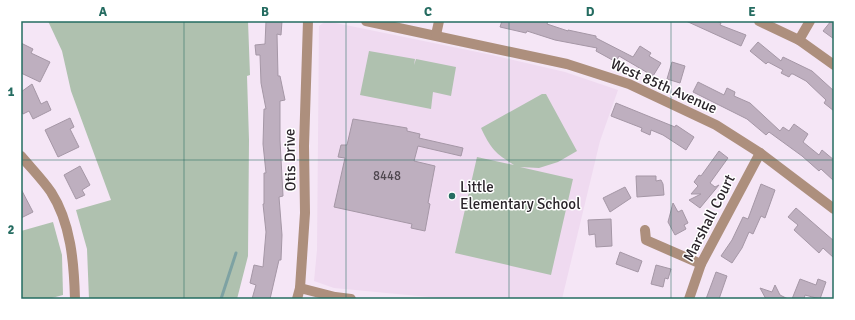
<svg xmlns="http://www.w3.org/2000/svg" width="855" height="320" viewBox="0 0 855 320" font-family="Signika,sans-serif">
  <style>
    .built { fill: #efdaf0 }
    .green { fill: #afc1af }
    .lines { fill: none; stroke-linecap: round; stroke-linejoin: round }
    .stream { stroke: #7ea2a3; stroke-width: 3 }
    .building { fill: #beafbf; stroke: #a597a6 }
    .minor { stroke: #ad8f7d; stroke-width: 10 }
    .grid { fill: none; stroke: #256c61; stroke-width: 1; stroke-opacity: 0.55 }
    .poi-dot { fill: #256c61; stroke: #fff; stroke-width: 1.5 }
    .labels { text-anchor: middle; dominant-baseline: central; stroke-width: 3; stroke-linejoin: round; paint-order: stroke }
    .number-label { font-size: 13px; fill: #4f474f }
    .street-label { font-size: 15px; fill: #2a242a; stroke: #fff }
    .poi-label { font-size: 15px; fill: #2a242a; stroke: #fff; text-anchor: start }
    .neatline { fill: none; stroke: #256c61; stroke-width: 1.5 }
    .grid-label { font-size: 13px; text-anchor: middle; font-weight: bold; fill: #256c61 }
  </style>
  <rect width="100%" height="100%" fill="#f5e6f6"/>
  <path class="built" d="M326,21l166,34 73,17 53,18 -18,51 -38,158h-112l-116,-11 -20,-7 3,-31 2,-224z"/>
  <g class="green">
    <path d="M48,21h200l2,54 -3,1 2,64 -1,116 -11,43h-148l-2,-50 -11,-39 35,-10 -40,-109 -9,-40z"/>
    <path d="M369,51l46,8 -1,6 2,-6 40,8 -5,29 -18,-4 -2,17 -71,-14z"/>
    <path d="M542,94h4l31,57 -19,11 -19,6 -19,-1 53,12 -22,96 -96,-22 22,-96 37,8c-19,-12 -23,-16 -33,-37z"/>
    <path d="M53,222l9,33 1,40 -15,4h-27v-68z"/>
  </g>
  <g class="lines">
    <path class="stream" d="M221,299l15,-46"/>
  </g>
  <g class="building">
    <path d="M266,21h16l-1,14 -4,-1 1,42h2l5,24 -5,1v39l3,56 -4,1 3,38 -1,25h-2l-9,39h-18l4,-14 -6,-2 4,-18 9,2 3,-35 -3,-28h1v-31h2l-3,-29 1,-35h2l-5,-26 -1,-28h-4l-1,-10 10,-1z"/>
    <path d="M502,21h46l-1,3 21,7v-1l28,6v2l37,19 7,-11 11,7 -2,3 12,7 -8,13 -34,-20 -3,6 -20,-11 1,-3 -42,-8 -28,-9 -1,2 -26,-6z"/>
    <path d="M686,21h30l5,2 -1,2 26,10 -5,11z"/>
    <path d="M831,21h3v18l-11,-8z"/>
    <path d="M758,42l23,19 2,-4 29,14 22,20v20l-10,-8 2,-3 -20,-19 -13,-7h-2l-2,3 -8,-4 2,-3 -15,-8 -2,2 -16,-13z"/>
    <path d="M21,43l12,6 -2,4 19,9 -10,20 -19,-9z"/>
    <path d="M672,62l13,4 -5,17 -13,-4z"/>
    <path d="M698,82l26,13 3,-7 8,4 -1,4 16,7 30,28 3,-4 6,4 5,-7 14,10 -5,8 16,13 3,-5 12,10v21l-13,-12 -2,2 -17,-15 -33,-24 -3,3 -19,-16 -54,-27z"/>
    <path d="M32,84l9,20 6,-3 4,9 -18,9 -4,-8 -6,3 -2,-4v-18z"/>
    <path d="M616,103l59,24 1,-2 18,12 -8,13 -23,-15 -12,-5 -1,5 -9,-4 1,-3 -31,-12z"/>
    <path d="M70,118l4,9 -4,2 9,18 -21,10 -13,-27z"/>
    <path d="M353,119l54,9v3l13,3 -1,4 44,10 -2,8 -43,-10 -4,15 21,5 -7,37 2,1 -5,27 -14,-3 1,-4 -78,-17 11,-49 -7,-1 3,-12h6z"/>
    <path d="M719,151l9,7 -18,25 5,4 4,-2 -19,23 -11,-8 12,-6h-10l7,-8 -4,-4 5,-7 2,1z"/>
    <path d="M80,166l10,19 -8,5 3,5 -9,4 -12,-24z"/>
    <path d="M636,176h20v5l5,-1 2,4 1,11 -27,2z"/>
    <path d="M761,184l14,6 -10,28 -4,-2 -8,18 -4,-2 -7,16 -10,15 -11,-7 11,-16 11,-23 5,2z"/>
    <path d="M625,187l6,11 -21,14 -7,-14z"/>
    <path d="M21,189l12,23 -12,6z"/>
    <path d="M673,203l5,9 4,-2 6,13 -4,2 2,4 -11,6 -7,-13z"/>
    <path d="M796,208l38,33v17l-11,-10 -4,5 -25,-23 4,-5 -10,-8z"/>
    <path d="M611,219l1,27 -16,1 -1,-13 -6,1 -1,-15z"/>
    <path d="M620,252l22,9 -4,11 -22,-8z"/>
    <path d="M656,265l15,4 -3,10 -3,-1 -2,9 -12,-3z"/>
    <path d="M716,272l11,4 -8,23h-13z"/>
    <path d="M800,279l16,6 2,-6 8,3 -6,17 -15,-4 -1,4h-12z"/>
    <path d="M775,285l5,10 8,4h-22l-6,-11 12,4z"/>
  </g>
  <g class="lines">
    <g class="minor">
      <path d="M366,21l201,43 62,20 87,41 44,28 74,56"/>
      <path d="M759,21l40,19 35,25"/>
      <path d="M436,35l3,-14"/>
      <path d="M799,40l11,-19"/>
      <path d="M21,156c10,12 21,23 30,36 20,31 23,71 24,107"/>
      <path d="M645,230l1,10 55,24"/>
      <path d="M300,288l35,9 16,2"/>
      <path d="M297,299l3,-11 5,-75 -1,-67 4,-125"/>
      <path d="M689,299l12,-35 59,-111"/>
    </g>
  </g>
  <path class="grid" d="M184,21v278M346,21v278M509,21v278M671,21v278M21,160h813"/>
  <circle class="poi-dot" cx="452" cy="196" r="4"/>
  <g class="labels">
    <g class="number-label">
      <text x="387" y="176">8448</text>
    </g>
    <g class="street-label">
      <text transform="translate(664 86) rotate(24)">West 85th Avenue</text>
      <text transform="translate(290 160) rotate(-91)">Otis Drive</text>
      <text transform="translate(709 218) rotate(-63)">Marshall Court</text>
    </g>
    <g class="poi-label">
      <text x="460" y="187">Little<tspan x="460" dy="17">Elementary School</tspan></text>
    </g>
  </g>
  <rect width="855" height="320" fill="none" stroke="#ffffff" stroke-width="44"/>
  <rect x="22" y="22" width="811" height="276" class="neatline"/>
  <g class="grid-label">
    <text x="103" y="16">A</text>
    <text x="265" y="16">B</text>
    <text x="428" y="16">C</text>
    <text x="590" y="16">D</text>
    <text x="752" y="16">E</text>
    <text x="11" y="96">1</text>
    <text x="11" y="234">2</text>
  </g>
</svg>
